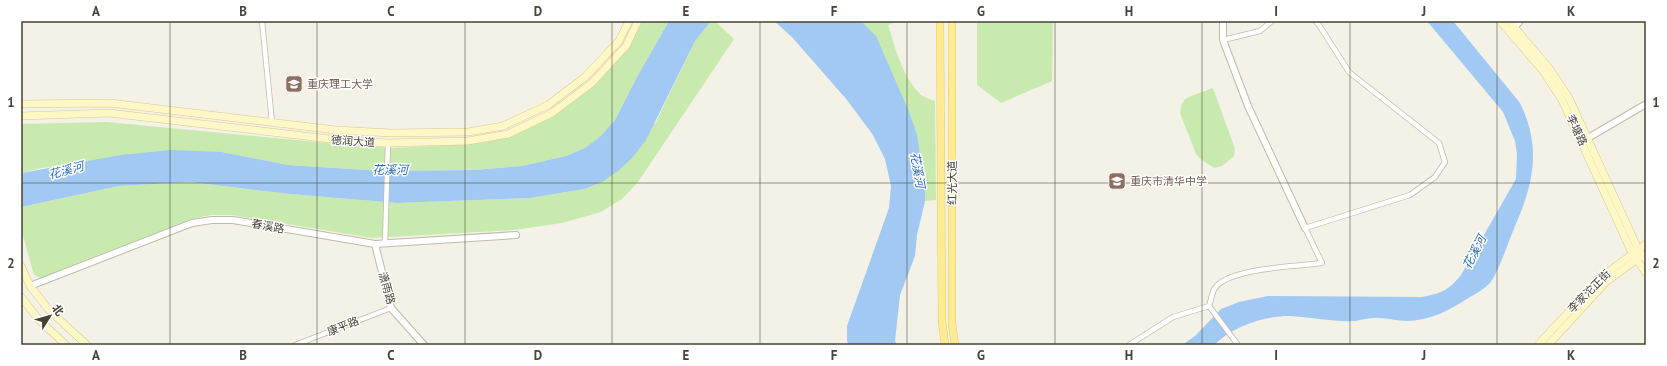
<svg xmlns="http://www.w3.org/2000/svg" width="1667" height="366" viewBox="0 0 1667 366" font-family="'PT Sans','Noto Sans SC',sans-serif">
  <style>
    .green { fill: #c9eaae }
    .water { fill: #a1c9f3 }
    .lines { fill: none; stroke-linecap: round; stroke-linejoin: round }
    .minor-casing { stroke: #c0baa9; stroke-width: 6 }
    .tertiary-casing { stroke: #c0baa9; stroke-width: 8 }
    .secondary-casing { stroke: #d6ca95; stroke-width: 8 }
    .primary-casing { stroke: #e8cc61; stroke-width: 8 }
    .minor { stroke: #fff; stroke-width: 4.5 }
    .tertiary { stroke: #fff; stroke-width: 6 }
    .secondary { stroke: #fff7c5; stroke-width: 7 }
    .primary { stroke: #ffeb94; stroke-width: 7 }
    .grid { fill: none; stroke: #474235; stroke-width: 1; stroke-opacity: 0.55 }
    .labels { text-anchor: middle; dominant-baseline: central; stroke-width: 3; stroke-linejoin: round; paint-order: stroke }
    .education-label { font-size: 11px; fill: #785e54; stroke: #fff; text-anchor: start }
    .street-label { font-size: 11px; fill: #474235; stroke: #fff }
    .water-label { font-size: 12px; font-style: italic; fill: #2b6eb7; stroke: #fff }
    .neatline { fill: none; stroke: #474235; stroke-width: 1.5 }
    .grid-label { font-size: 13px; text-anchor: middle; font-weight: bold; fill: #474235 }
  </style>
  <rect width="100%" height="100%" fill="#f4f1e7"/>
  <g class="green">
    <path d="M642,21h27l-32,56 -22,43 -13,16 -17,12 -19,8 -44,10 -48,4 -92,1 -94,-6 -66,-13 -181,16 -20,5v-49l86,-2 230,22 55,4 76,-4 42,-8 45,-21 41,-30 32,-37z"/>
    <path d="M711,21h4l19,18 -96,143 -16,17 -21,13 -39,11 -48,7 -142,8 -140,-23h-21l-20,4 -151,59 -6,-3 -13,-46v-22l98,-21 71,-4 100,12 107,9 133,-5 54,-9 72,-67 39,-81z"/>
    <path d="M861,21h36l-9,4c7,22 14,50 31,68 3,4 11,6 16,8l1,99 -11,1v-14z"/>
    <path d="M977,21h76l-1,60 -51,22 -24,-18z"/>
    <path d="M1213,88l22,61 -1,7 -12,10 -8,2 -15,-10 -3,-4 -16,-41 1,-7 4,-7 6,-3z"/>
  </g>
  <g class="water">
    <path d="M669,21h42l-16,20 -49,99 -13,17 -15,14 -16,11 -18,7 -54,9 -133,5 -107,-9 -100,-12 -71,4 -98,21v-34l100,-18 50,-5 51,2 66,13 94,6 92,-1 48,-4 44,-10 19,-8 16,-12 14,-16 22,-43z"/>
    <path d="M774,21h87l15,15 34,78 7,21 8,52v14l-8,34 -2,21 -15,39 -5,46 2,4h-48l-2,-4v-15l42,-118 2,-22 -6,-27 -12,-24 -26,-35 -55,-63z"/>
    <path d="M1427,21h26l67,82c20,41 15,75 -2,116 -7,15 -19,53 -28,64 -6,6 -13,10 -20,14 -20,13 -40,24 -64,24 -9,0 -18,-3 -27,-3 -8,-1 -16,2 -24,3 -22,1 -44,-4 -66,-5 -26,0 -57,11 -75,29h-32l13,-9 26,-27 18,-7 29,-6 154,1c20,-4 27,-7 39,-22l55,-96 1,-25 -2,-13 -12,-29z"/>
  </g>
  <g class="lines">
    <defs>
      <g id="minor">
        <path d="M262,21l10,101"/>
        <path d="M1223,40l37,-9 12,-10"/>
        <path d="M385,244l3,-101"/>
        <path d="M1209,306l29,39"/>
        <path d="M295,345l96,-37"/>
        <path d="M1129,345l44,-28 36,-11c2,-5 3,-14 6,-18 13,-20 84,-22 107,-25l-17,-35 105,-33 25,-18 10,-15 -6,-19 -90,-71 -30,-47 -4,-4"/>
      </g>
      <g id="tertiary">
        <path d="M1223,21v19l25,66 57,122"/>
        <path d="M1511,31l9,-10"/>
        <path d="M1588,138l58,-34"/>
        <path d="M375,244l16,64 33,37"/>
        <path d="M30,286l162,-63 20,-3h21l142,24 141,-9"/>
      </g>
      <g id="secondary">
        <path d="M1500,21l43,50 19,29 70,153 14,20"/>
        <path d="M1509,21l40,47 20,30 69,151 8,11"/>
        <path d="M21,104l89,-1 226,27 55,3 77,-1 35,-6 45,-21 37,-28 34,-36 10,-20"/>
        <path d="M21,116l88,-3 229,27 50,3 80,-2 40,-7 44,-21 40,-30 34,-37 12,-25"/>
        <path d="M21,266l9,20 19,24 38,35"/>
        <path d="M21,297l18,23 27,25"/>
        <path d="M1538,345l62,-67 46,-34"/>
        <path d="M1548,345l58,-63 34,-25"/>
      </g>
      <g id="primary">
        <path d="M940,21l2,300 3,24"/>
        <path d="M952,21v303l3,21"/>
      </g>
    </defs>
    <use href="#minor" class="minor-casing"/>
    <use href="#tertiary" class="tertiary-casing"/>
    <use href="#secondary" class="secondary-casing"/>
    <use href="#primary" class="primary-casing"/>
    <use href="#minor" class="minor"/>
    <use href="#tertiary" class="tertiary"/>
    <use href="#secondary" class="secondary"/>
    <use href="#primary" class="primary"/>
  </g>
  <path class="grid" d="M170,21v324M317,21v324M465,21v324M612,21v324M760,21v324M907,21v324M1055,21v324M1202,21v324M1350,21v324M1497,21v324M21,183h1625"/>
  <defs>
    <symbol id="university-square" viewBox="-11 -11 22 22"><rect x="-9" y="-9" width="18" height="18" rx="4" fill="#8d6e63" stroke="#fff"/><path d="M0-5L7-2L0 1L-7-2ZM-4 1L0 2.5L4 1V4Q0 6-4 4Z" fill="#fff"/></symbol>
    <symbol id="school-square" viewBox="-11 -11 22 22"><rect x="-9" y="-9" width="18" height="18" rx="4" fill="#8d6e63" stroke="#fff"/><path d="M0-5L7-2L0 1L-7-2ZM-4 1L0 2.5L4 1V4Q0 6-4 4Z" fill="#fff"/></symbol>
  </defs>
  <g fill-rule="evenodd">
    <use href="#university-square" x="284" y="74" width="20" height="20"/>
    <use href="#school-square" x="1107" y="171" width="20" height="20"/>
  </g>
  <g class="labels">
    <g class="education-label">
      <text x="307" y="84">重庆理工大学</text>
      <text x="1130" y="181">重庆市清华中学</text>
    </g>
    <g class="street-label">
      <text transform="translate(1577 130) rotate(65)">李塘路</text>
      <text transform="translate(353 141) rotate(4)">德润大道</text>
      <text transform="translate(952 183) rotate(-90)">红光大道</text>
      <text transform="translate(268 226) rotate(10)">春溪路</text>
      <text transform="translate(387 288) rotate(74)">潇雨路</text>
      <text transform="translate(1589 291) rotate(-45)">李家沱正街</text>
      <text transform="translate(343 326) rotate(-21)">康平路</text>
    </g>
    <g class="water-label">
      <text x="390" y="169">花溪河</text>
      <text transform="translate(66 170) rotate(-15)">花溪河</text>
      <text transform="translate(918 170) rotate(80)">花溪河</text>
      <text transform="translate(1474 252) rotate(-63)">花溪河</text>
    </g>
  </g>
  <rect width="1667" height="366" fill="none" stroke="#ffffff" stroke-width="44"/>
  <g transform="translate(50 316) rotate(53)" stroke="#ffffff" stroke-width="3" paint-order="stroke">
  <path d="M0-3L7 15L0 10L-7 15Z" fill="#474235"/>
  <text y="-6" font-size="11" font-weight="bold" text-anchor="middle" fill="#474235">北</text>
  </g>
  <rect x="22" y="22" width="1623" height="322" class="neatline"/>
  <g class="grid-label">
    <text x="96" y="16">A</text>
    <text x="243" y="16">B</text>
    <text x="391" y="16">C</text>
    <text x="538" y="16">D</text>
    <text x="686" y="16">E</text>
    <text x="834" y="16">F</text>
    <text x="981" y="16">G</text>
    <text x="1129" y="16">H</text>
    <text x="1276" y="16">I</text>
    <text x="1424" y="16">J</text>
    <text x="1571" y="16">K</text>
    <text x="11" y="107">1</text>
    <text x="1656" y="107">1</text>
    <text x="11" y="268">2</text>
    <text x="1656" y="268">2</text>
    <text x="96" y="360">A</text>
    <text x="243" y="360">B</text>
    <text x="391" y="360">C</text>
    <text x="538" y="360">D</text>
    <text x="686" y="360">E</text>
    <text x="834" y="360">F</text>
    <text x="981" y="360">G</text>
    <text x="1129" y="360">H</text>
    <text x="1276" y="360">I</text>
    <text x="1424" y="360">J</text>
    <text x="1571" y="360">K</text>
  </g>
</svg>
